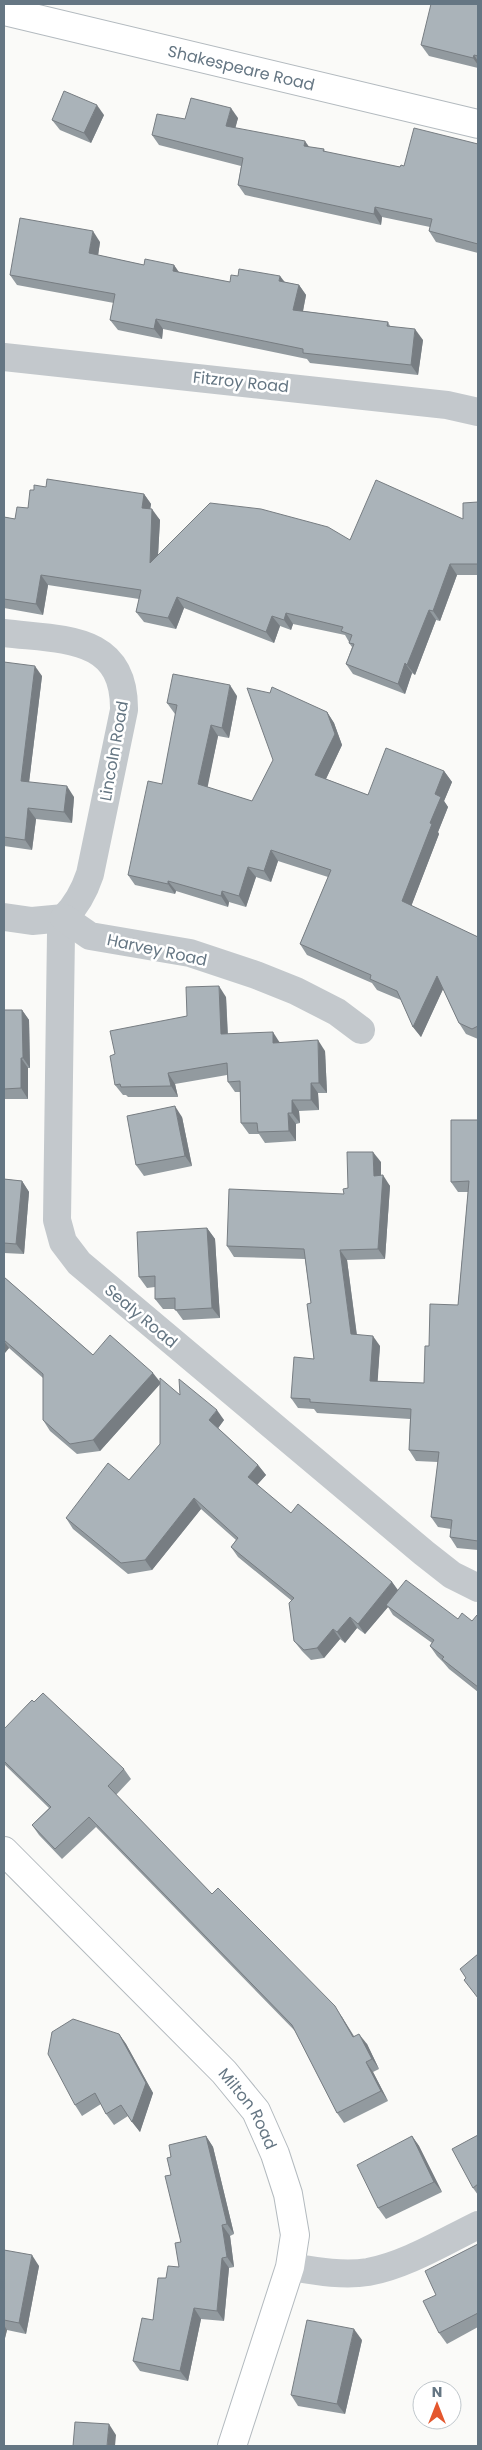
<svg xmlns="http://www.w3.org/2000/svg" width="482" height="2450" viewBox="0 0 482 2450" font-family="Poppins,sans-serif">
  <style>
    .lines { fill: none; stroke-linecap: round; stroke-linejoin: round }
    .secondary-casing { stroke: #b3babf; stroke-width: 30 }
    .street { stroke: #c3c8cc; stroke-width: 28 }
    .secondary { stroke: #fff; stroke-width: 28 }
    .wall { fill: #929a9f }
    .shaded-wall { fill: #777d82 }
    .building { fill: #aab3b9; stroke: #777d82 }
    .labels { text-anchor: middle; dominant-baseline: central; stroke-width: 5; stroke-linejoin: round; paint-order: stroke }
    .street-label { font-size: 16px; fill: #657683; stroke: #fff }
  </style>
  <rect width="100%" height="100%" fill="#fafaf8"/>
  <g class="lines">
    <defs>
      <g id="secondary">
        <path id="s1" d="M4,11l474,113"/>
        <path id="s2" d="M4,1851l220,221 32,39 19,43 13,40 7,41 -5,32 -58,179"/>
      </g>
    </defs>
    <use href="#secondary" class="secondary-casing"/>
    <g class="street">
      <path d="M4,357l443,48 31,7"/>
      <path d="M4,633c57,7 121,1 120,77l-34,164c-6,18 -13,31 -26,44"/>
      <path d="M4,917l28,4 32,-3"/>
      <path d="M64,918l-3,15 -4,287 6,22 16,21 345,290 28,22 26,13"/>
      <path d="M64,918l26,18 100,17 66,22 40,16 41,21 24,18"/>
      <path d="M290,2267c25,4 53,9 78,5 38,-7 75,-30 110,-47"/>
    </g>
    <use href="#secondary" class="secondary"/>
  </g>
  <g class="wall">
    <path d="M478,4v64l-49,-12 -8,-11z"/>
    <path d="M104,115l-13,28 -31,-13 -8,-10z"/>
    <path d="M238,118l-3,10 74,19 15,2 1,3 75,15 78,-23v109l-42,-11 -7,-11 1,-4 -48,-10 -1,8 -136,-30 -7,-10 3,-19 -82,-21 -7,-10 33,-16z"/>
    <path d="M100,242l-2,13 46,10h30l4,7 52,10 8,-6 46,6 15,3 7,10 -3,16 85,11 2,4 33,14 -5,35 -108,-12 -3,-4 -144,-30 -1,10 -44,-9 -8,-10 4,-17 -97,-18 -7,-10z"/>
    <path d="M46,487l98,7 7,10 -1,5 10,11 -2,35 192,-15 113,-21 15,-17v73h-21l-17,46 -4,-1 -21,55 -3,-2 -7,21 -52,-20 -7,-10 6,-17 -3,-4v-1l-4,-7 -52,-11 -2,6 -11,-4 -6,17 -90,-35 -8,21 -32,-7 -8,-10 3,-13 -91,-14 -5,30 -39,-7v-91l11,2 13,-11 6,-18z"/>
    <path d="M4,665l38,11 -13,106 45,15 -2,26 -36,-4 -4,31 -28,-4z"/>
    <path d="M237,696l-8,42 -11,-2 -11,51 45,14 75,-89 7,11 8,22 -16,34 42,16 76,-24 8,11 -8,19 4,6 -10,25 1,2 -28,72 67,31v102l-12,-5 -7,-11 -16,-34 -22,48 -8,-10 -12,-27 -24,-10 -5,-7 -65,-28 -7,-11 28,-67 -50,-16 -7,21 -15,-5 -10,30 -17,-5 -1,5 -52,-16 -1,3 -40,-9 -7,-10 34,-91 14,-70h-1l-8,-11z"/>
    <path d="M226,997l2,37 52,8 45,9 2,42h-9l1,17 -20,1 1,12 -4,1v17l-31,2 -6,-9h-10l-8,-11 -1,-31h-5l-7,-10 -1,-7 -52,9 3,13h-50l-2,-2h-3l-8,-10v-31l72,-38z"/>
    <path d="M4,1010h18l7,10 1,48h-2v31h-24z"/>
    <path d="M182,1117l10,49 -48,10 -8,-11z"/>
    <path d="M478,1120v430l-21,-2 -7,-11 1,-8 -13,-2 -7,-10 7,-55 -22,-1 -7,-11 1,-31 -93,-6 -3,-4 -16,-1 -7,-10 23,-39 -3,-56 -6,-44 -71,-2 -7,-11 117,-52 4,-6 33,-26v14l9,10 -5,73 -38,1 10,75 23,11 -3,35 47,2 5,-37 29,-41 10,-113h-10l-7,-10z"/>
    <path d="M4,1179l18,2 7,11 -5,62 -20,-1z"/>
    <path d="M207,1228l8,11 5,79 -37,2 -8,-11h-12l-8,-10v-12l-8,1 -8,-11z"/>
    <path d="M4,1277l89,78 67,27 20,13 44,25 -6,8 40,37 8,10 -9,10 34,28 101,69 6,8 60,29 14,2 6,-5v76l-29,-23 -6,-7 -6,-6 -7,-10 2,-3 -39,-28 -5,-8 -23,27 -8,-6 -12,15 -5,-4 -16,19 -13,2 -9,-9 -8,-10 -2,-40 -54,-44 -7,-10 5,-7 -35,-31 -49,61 -24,4 -55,-45 -7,-11 63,-38 31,-36v-60l-60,67 -23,3 -27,-23 -7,-11v-42l-34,-30 -5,6z"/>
    <path d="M4,1729l120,40 7,10 -15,16 96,99 130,123 12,19 13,8 12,25 -6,3 15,29 -44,22 -7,-10 -42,-82 -199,-204 -34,32 -23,-24 -7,-10 17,-17 -45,-44z"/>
    <path d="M119,2034l7,10 27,49 -13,39 -12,-16 -14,9 -8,-11 -5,-10 -19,12 -7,-11z"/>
    <path d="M478,2135v60l-5,-7z"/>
    <path d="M206,2136l7,11 21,87 -4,2 4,31 -5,1 -5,53 -23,-2 -13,62 -48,-10 -7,-10 20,-41 13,-42 13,-11 2,-25 -10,-67v-18z"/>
    <path d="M412,2136l7,10 23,46 -56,27 -8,-11z"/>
    <path d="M478,2244v83l-31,17 -8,-11 -3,-38z"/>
    <path d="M4,2250l35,16 -13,68 -19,-4 -2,8h-1z"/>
    <path d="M362,2340l-17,74 -47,-8 -7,-11z"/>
  </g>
  <g class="shaded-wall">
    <path d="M474,55l4,6v4l-5,-7z"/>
    <path d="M97,105l7,10 -13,28 -7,-10z"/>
    <path d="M231,108l7,10 -5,19 -7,-11z"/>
    <path d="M305,141l7,10 -8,-5z"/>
    <path d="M375,207l7,10 -1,8 -7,-11z"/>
    <path d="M93,231l7,11 -3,21 -8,-10z"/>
    <path d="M174,265l7,10 -8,-4z"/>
    <path d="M280,276l8,10 -9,-5z"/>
    <path d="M299,285l7,10 -5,26 -8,-11z"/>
    <path d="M156,319l7,10 -1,10 -8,-10z"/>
    <path d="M415,329l8,11 -5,35 -7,-10z"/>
    <path d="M144,494l7,10 -2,14 -7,-10z"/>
    <path d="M152,509l8,11 -3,53 -7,-10z"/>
    <path d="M450,564l7,11 -17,46 -7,-10z"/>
    <path d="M41,575l7,10 -5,30 -7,-11z"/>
    <path d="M177,597l7,11 -8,21 -8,-11z"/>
    <path d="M429,610l7,10 -21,55 -8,-10z"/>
    <path d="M286,613l7,11 -2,6 -7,-10z"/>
    <path d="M272,616l8,10 -6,17 -8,-11z"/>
    <path d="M405,663l7,10 -7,21 -7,-10z"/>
    <path d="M35,666l7,10 -14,115 -7,-10z"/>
    <path d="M230,685l7,11 -8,42 -7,-10z"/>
    <path d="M327,712l7,11 8,22 -19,40 -8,-10z"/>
    <path d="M211,725l7,11 -12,59 -8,-11z"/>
    <path d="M444,771l8,11 -8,19 4,6 -10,25 1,2 -30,78 -7,-11 28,-78 5,-29z"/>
    <path d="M67,786l7,11 -2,26 -8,-11z"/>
    <path d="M28,808l8,11 -4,31 -7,-10z"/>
    <path d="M271,850l7,11 -7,21 -7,-11z"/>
    <path d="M248,867l8,10 -10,30 -7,-11z"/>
    <path d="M168,881l8,10 -1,3 -7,-10z"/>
    <path d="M222,891l7,11 -1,5 -7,-11z"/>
    <path d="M437,976l7,11 -23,50 -8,-10z"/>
    <path d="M219,986l7,11 2,48 -7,-11z"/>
    <path d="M22,1010l7,10 1,48 -7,-10z"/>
    <path d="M273,1032l7,11h-7z"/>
    <path d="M318,1040l7,11 2,42 -8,-10z"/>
    <path d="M21,1058l7,10v31l-7,-11z"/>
    <path d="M168,1073l7,11 3,13 -7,-11z"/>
    <path d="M311,1083l7,10 1,17 -8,-10z"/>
    <path d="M292,1100l7,11 1,12 -8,-10z"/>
    <path d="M175,1106l7,11 10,49 -7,-10z"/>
    <path d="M288,1113l8,11v17l-7,-10z"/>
    <path d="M373,1152l8,10v24l-7,-10z"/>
    <path d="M383,1175l7,11 -5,73 -7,-10z"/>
    <path d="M22,1181l7,11 -5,62 -8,-10z"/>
    <path d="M207,1228l8,11 5,79 -8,-10z"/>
    <path d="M340,1250l7,10 11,85 -7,-11z"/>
    <path d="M373,1336l7,10 -3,45 -7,-10z"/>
    <path d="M4,1341l5,7 -5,6z"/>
    <path d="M153,1373l8,10 -61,68 -7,-11z"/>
    <path d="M217,1410l7,10 -8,11 -7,-11z"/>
    <path d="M258,1465l8,10 -11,12 -7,-10z"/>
    <path d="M194,1498l7,11 -49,61 -7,-10z"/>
    <path d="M392,1582l7,10 -13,13 2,2 -23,27 -7,-10z"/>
    <path d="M350,1617l7,11 -12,15 -8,-11z"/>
    <path d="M333,1629l7,10 -16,19 -7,-10z"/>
    <path d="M335,2006l7,11 18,30 -7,-10z"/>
    <path d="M119,2034l7,10 27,49 -13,39 -8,-10z"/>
    <path d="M359,2034l8,10 12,25 -7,-10z"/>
    <path d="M366,2062l7,10 15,29 -7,-10z"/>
    <path d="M206,2136l7,11 21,87 -7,-10z"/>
    <path d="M412,2136l7,10 23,46 -8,-10z"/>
    <path d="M222,2225l8,11 4,31 -7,-10z"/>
    <path d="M32,2255l7,11 -13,68 -7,-11z"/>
    <path d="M222,2258l7,10 -5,53 -7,-10z"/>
    <path d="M194,2308l7,11 -13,62 -8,-10z"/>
    <path d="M4,2325l3,5 -2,8 -1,-2z"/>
    <path d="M354,2329l8,11 -17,74 -8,-10z"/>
    <path d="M109,2424l7,11 -1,11h-8z"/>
  </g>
  <g class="building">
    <path d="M431,4h47v52l-4,-1 -1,3 -52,-13z"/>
    <path d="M64,91l33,14 -13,28 -32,-13z"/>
    <path d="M191,98l40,10 -5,18 79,15 -1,5 20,3 -1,2 77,16 1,-2 3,1 10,-38 64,16v100l-49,-13 3,-12 -57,-12 -1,7 -136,-29 5,-27 -91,-23 5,-21 28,5z"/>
    <path d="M20,218l73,13 -4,22 55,12 1,-6 29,6 -1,6 57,11 1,-7 7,1 1,-7 41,7 -1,5 20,4 -6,25 95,12 -1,4 28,3 -4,36 -108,-12v-4l-147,-30 -2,10 -44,-9 5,-26 -105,-19z"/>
    <path d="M47,479l97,15 -2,14 10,1 -2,54 60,-60 51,6 67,18 22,13 26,-60 87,39v-16l15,-1v62h-28l-17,47 -4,-1 -22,55 -2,-2 -7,21 -52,-20 8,-20 -5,-1 3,-8 -11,-4 2,-4 -57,-14 -2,7 -12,-4 -6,16 -89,-35 -9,21 -32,-6 5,-22 -100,-15 -5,29 -32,-5v-82l11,2 2,-12 11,1 2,-18h4v-5l12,2z"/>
    <path d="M4,662l31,4 -14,115 46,5 -3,26 -36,-4 -3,32 -21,-3z"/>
    <path d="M173,674l57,11 -8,43 -11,-3 -13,59 54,17 21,-41 -26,-72 23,5 2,-6 55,25 8,22 -20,41 53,20 18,-47 58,23 -9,23 6,3 -11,26 2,1 -30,77 76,36v89l-6,3 -13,-6 -22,-47 -24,51 -16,-36 -27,-12 1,-4 -71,-31 31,-74 -60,-20 -7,21 -16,-4 -9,29 -17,-5 -1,5 -53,-15v3l-40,-9 20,-94 14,3 15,-79 -10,-2z"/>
    <path d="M219,986l2,48 52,-2v11l45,-3 1,43h-8v17h-19v13h-4l1,18 -31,1 -1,-9h-16l-1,-42 -12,1 -1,-19 -59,10 3,13 -50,1 -1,-3 -5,1 -5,-29 5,-2 -5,-23 77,-15 -1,-29z"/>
    <path d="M4,1010h18l1,48h-2v30l-17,1z"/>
    <path d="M175,1106l10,50 -49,9 -9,-49z"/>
    <path d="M451,1120h27v421l-28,-4 2,-17 -21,-3 8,-65 -30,-2 2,-41 -101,-7v-3l-19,-1 3,-41 20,2 -7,-55 4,-1 -7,-54 -77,-3 2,-57 115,5 -1,-5 5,-1 -1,-36h26l1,24 9,-1 -5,74 -38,1 11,84 22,2 -3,45 54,2 1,-37h4l1,-42 28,1 11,-124 -18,1z"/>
    <path d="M4,1179l18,2 -6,63 -12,-1z"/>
    <path d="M207,1228l5,80 -37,2v-12l-20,1v-23l-16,1 -2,-45z"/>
    <path d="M4,1277l89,78 17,-20 43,38 -60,67 -23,4 -27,-24v-46l-39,-34z"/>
    <path d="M160,1378l20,17 -1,-16 38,31 -8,10 49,45 -10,12 43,36 7,-9 94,78 -34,42 -8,-7 -13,15 -4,-3 -16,19 -13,2 -10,-9 -5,-38 5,-5 -63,-51 7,-9 -44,-40 -49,62 -24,3 -55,-45 42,-55 21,17 31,-36z"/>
    <path d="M406,1580l52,39 4,-6 10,8 5,-6 1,1v71l-36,-28 2,-2 -14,-11 4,-6 -48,-35z"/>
    <path d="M43,1693l81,76 -16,17 104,108 6,-6 51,51 66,67 18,31 6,-3 13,25 -6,3 15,29 -44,22 -45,-88 -203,-208 -34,32 -23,-24 19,-18 -47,-46v-32l28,-29 2,2z"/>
    <path d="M478,1954v44l-14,-18 2,-2 -6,-9z"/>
    <path d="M73,2019l46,15 27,49 -14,39 -11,-17 -15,9 -11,-21 -20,12 -27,-51 4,-22z"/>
    <path d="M478,2135v49l-5,4 -21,-39z"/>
    <path d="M206,2136l21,88 -5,1 5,32 -5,1 -5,53 -23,-3 -14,63 -47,-10 9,-43 11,2 5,-42h8l2,-12 11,1 -4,-24 6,-1 -16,-66 6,-1 -4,-17 4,-1 -2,-12z"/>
    <path d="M412,2136l22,46 -56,26 -21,-43z"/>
    <path d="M478,2244v69l-39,20 -16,-32 13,-6 -11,-24z"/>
    <path d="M4,2250l28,5 -13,68 -15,-3z"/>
    <path d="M307,2320l47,9 -17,75 -46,-9z"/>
    <path d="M75,2422l34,2 -2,22h-34z"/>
  </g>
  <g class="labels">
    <g class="street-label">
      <text stroke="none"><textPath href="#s1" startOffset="244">Shakespeare Road</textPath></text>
      <text transform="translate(241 382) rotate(6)">Fitzroy Road</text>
      <text transform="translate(114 751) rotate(-80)">Lincoln Road</text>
      <text transform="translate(157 950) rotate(12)">Harvey Road</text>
      <text transform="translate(141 1316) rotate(40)">Sealy Road</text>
      <text stroke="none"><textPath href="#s2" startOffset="356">Milton Road</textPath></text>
    </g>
  </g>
  <rect width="482" height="2450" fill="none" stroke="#657683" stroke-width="10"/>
  <g transform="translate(437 2405)"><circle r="24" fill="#ffffff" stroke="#c1c8cd"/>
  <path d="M0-4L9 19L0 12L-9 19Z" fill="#e4572e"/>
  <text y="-8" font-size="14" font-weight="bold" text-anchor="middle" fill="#657683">N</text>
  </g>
</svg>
